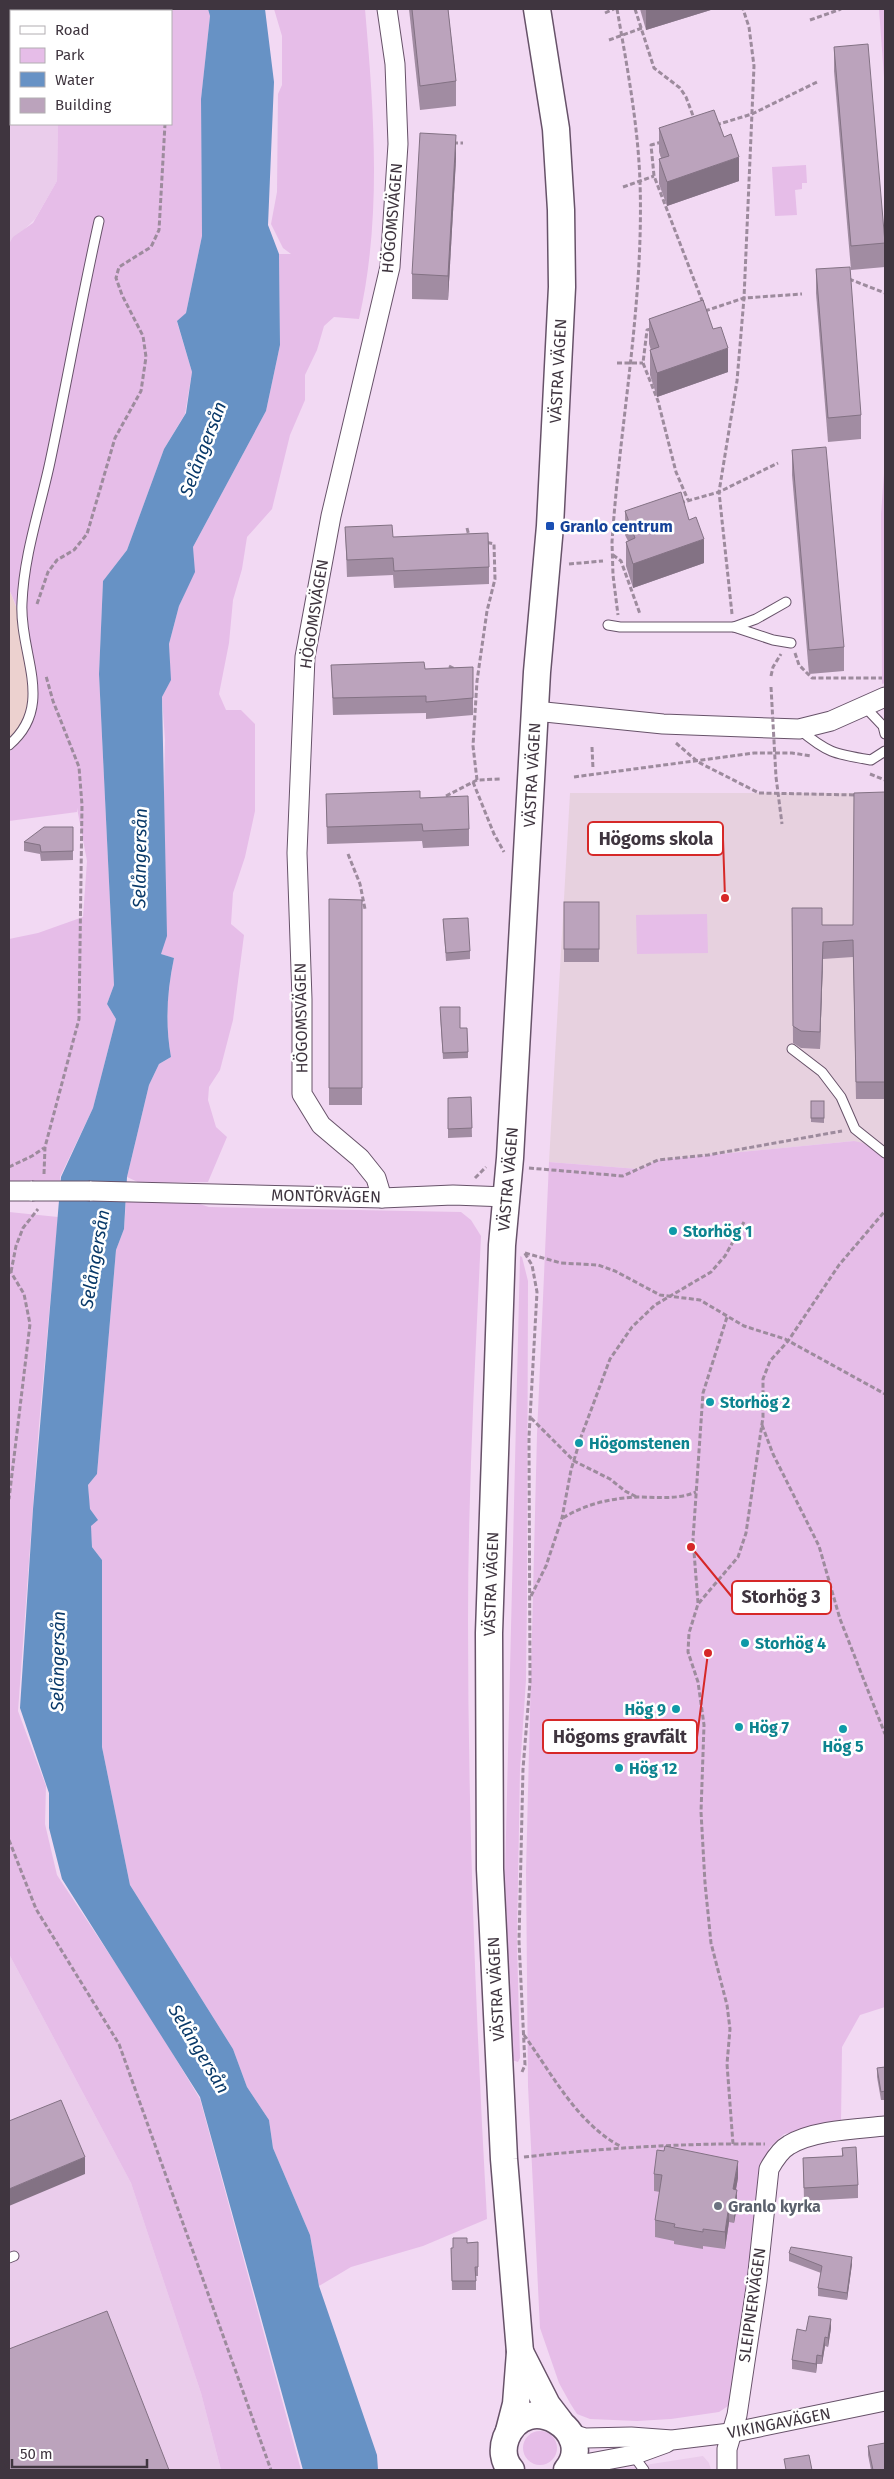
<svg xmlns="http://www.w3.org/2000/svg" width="894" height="2479" viewBox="0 0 894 2479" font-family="'Fira Sans',sans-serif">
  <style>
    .built { fill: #eacceb }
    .industrial { fill: #ecd1cf }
    .education { fill: #e7d1df }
    .green { fill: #e6bde8 }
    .water { fill: #6792c5 }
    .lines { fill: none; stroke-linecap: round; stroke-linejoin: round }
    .lane-casing { stroke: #675269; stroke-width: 11 }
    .street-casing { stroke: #675269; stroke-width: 21 }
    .secondary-casing { stroke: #675269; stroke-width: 29 }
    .path { stroke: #9d8b9d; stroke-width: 3; stroke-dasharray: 5 2.5; stroke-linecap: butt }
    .lane { stroke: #fff; stroke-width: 9 }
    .street { stroke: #fff; stroke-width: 19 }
    .secondary { stroke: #fff; stroke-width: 26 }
    .street-bridge-casing { stroke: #675269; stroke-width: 21; stroke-linecap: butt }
    .path-bridge { stroke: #9d8b9d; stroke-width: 3; stroke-dasharray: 5 2.5; stroke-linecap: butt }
    .street-bridge { stroke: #fff; stroke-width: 19 }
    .wall { fill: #a18ca2 }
    .shaded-wall { fill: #837284 }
    .building { fill: #bba3bc; stroke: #837284 }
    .transit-dot { fill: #1a4fb4; stroke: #fff; stroke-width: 2 }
    .culture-dot { fill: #0f9aa8; stroke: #fff; stroke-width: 2 }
    .worship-dot { fill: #6b7280; stroke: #fff; stroke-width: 2 }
    .labels { text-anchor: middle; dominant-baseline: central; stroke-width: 5; stroke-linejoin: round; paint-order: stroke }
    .street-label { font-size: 16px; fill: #3f353f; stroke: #fff }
    .transit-label { font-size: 16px; font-weight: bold; fill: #164399; stroke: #fff; text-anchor: start }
    .culture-label { font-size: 16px; font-weight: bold; fill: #0d838f; stroke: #fff; text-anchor: start }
    .worship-label { font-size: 16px; font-weight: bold; fill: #5b616d; stroke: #fff; text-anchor: start }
    .water-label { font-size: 18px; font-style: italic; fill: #093969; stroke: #fff }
    .leader { fill: none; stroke: #d62828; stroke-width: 2 }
    .callout-dot { fill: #d62828; stroke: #fff; stroke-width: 2 }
    .callout { fill: #fff; stroke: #d62828; stroke-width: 2 }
    .callout-label { font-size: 18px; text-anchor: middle; font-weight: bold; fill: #3f353f }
  </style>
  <rect width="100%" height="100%" fill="#f2d9f3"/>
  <g class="built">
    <path d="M9,9h51v2h-49v113h47l-1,57 -22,38 -26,25z"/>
    <path d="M9,1954l122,229 70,210 20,77h-212z"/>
    <path d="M703,2456l6,7 2,7h-98z"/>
  </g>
  <path class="industrial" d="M9,589l21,53 8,51 -1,18 -16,30 -7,-5 -5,4z"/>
  <path class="education" d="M570,793h315v365l-31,-17 -196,19 -20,9 -89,-7z"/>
  <g class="green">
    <path d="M60,9h148l2,7 -9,83 1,137 -16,77 -9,9 15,50 -7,42 -21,35 -37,101 -24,31 -4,93 15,311 -7,19 9,15 -23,89 -33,69v6l-39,1 -12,-3v-242l29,-6 45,-16 4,-56 -10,-53v4l-68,9v-69c52,-36 20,-118 0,-163v-345l4,-7 20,-14 24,-42 1,-57h113v-113h-111z"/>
    <path d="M274,9h91c9,103 17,209 -6,310l-25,-2 -10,9 -7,24 -12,25v25l-15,35 -18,74 -25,28 -5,32 -9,31 -4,43 -10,51 7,16h15l14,14v87l-10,46 -12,36 -2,31 13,11 -11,85 -13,50 -11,17 -1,13 8,27 11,10 -19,45 -68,1 -13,-6 22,-92 10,-21 12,-7c-6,-34 -4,-66 3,-99l-13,-4 4,-214 -3,-43 8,-16 -1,-37 10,-38 15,-34 -1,-25 73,-136 14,-66 -1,-91h12l-8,-6 -12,-24 6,-32 1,-98 4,-9v-49z"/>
    <path d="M879,9h6v82z"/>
    <path d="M806,165l1,18h-5v6l-7,1 2,25 -22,1 -3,-49z"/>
    <path d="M885,460v223l-3,1 -1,-170z"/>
    <path d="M707,914l1,39 -71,1 -1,-39z"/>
    <path d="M854,1141l9,2 22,15v849l-25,8 -18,32 -1,76 -57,11 -15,14 -35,254 -15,10 -48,7 -34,2 -47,-2 -13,-5 -7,-11 -11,-20 -19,-55 -12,-242 -2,-215 11,-437 12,-272 89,7 20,-9z"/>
    <path d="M187,1200l22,7 252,5 10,8 10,16c-6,129 -13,257 -13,386 0,199 8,398 19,597l-64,27 -72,21 -32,19 -9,-51 -37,-87 -4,-28 -22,-33 -14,-38 -103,-164 -28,-138v-187l-10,-13 -4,-62 9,-11 19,-224 8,-21 2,-27z"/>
    <path d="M9,1212l49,5 -19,208 -21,286 28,75 -1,38 12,51 90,136 53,88 101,371h-80l-20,-77 -70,-210 -122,-229z"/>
    <path d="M520,1256l2,1 6,24 -1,317 -1,82 -6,89 -3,172 3,117 -2,4 -6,-2 -7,-184z"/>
    <circle cx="540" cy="2448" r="17"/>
  </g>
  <path class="water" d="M208,9h57l9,73 -6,143 11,29 1,91 -14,66 -73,136 2,25 -16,34 -10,38 2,36 -9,17 5,239 -6,18 13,4c-7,33 -9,65 -3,99l-12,7 -10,21 -22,92 -3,52 -8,21 -19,224 -9,11 2,24 8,11 -7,6 1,21 10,13v187l28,138 103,164 14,38 22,33 4,28 37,87 9,51 58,169 1,15h-75l-103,-373 -138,-218 -13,-51v-35l-29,-85 13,-199 28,-332 32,-69 23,-89 -9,-15 7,-19 -15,-311 4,-93 24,-31 37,-101 22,-36 6,-41 -15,-51 9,-8 16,-77 -1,-137 9,-83z"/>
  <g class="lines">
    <defs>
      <g id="lane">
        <path d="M608,625l12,2h114l39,13 18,3"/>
        <path d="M734,627l22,-8 30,-17"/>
        <path d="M865,707l18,19 2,8"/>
        <path d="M799,729c28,24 36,25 72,31l14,-9"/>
        <path d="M9,745c47,-40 10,-91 13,-142 2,-49 18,-94 28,-141 17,-80 31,-161 49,-241"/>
        <path d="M792,1049l30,23 19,25 14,32 30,24"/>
        <path d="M9,2258l5,-2"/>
        <path d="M633,2455l11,15"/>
      </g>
      <g id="street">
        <path d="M535,711l128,13 136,5 32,-8 54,-24"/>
        <path d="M9,1191h23"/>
        <path d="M90,1191l292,7 71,-3 54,2"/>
        <path d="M382,1198l-6,-20 -16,-20 -39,-33 -19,-31v-95l-5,-146 8,-196 26,-141 59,-249 8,-123 -3,-80 -8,-55"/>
        <path d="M569,2433l16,5 46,-1 41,3 58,-7 155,-32"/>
        <path d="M569,2467l64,-12 33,-12"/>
        <path d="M727,2470v-21l10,-34 20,-134 12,-112c5,-9 11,-19 20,-24 25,-15 67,-16 96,-19"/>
      </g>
      <g id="secondary">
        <path d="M520,2352l27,53 13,17"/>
        <path d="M509,2431l7,-27 4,-52 -16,-193 -14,-290 -1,-236 13,-388 8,-87 27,-486 13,-146 12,-239 -1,-77 -5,-81 -19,-120"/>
        <path d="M511,2470c-8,-9 -9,-21 -5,-32 21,-51 92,-6 61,32"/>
      </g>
    </defs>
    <use href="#lane" class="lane-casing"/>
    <use href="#street" class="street-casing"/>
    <use href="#secondary" class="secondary-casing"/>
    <g class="path">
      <path d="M164,9v2"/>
      <path d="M617,9c10,57 21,115 23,173 4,121 -20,240 -28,360l1,33 5,40"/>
      <path d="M635,9l19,59 26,20 6,9 9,24"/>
      <path d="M605,13l9,-4"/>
      <path d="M810,20l31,-11"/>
      <path d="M609,40l33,-12"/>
      <path d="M716,125l36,-11 65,-32"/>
      <path d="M662,142l-11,3 3,31 49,127"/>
      <path d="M453,143h10"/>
      <path d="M623,187l31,-11"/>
      <path d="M849,279l36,14"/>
      <path d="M705,311l39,-13 58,-4"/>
      <path d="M651,329l-4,1 -4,33 15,38 18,71 12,28"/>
      <path d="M617,363h26"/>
      <path d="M680,503l39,-11 59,-29"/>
      <path d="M613,527l16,-6"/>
      <path d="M467,528l2,8"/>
      <path d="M613,555l8,6 19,53"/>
      <path d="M569,564l34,-3"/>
      <path d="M37,604l11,-32 9,-12 17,-10 13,-16 28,-96 26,-47 5,-34 -3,-21 -21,-41 -6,-17 3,-11 32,-20 8,-17 6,-106"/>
      <path d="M732,614l-13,-122 18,-111 7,-83 10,-232 -5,-39 -6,-18"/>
      <path d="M795,653l4,12 13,13h70"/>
      <path d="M449,666l8,4"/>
      <path d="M771,676l2,-9 8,-13"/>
      <path d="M676,743l22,19 61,31 98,2"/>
      <path d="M592,747l1,22"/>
      <path d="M870,774l15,6"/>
      <path d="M574,777l180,-24h38l19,3"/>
      <path d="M776,777l6,47"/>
      <path d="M477,780l-4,-34 4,-65 10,-70 8,-32 -1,-35 -9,-2"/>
      <path d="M473,782l21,52 10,18"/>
      <path d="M446,796l31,-16 24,-1"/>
      <path d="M348,854l12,30 5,25"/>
      <path d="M9,1167l23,-11 12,-8"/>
      <path d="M529,1168l94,8 35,-16 50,-5 134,-24"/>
      <path d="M44,1174l1,-27 34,-128 3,-214 -3,-38 -26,-66 -7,-25"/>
      <path d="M475,1178l11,-11"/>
      <path d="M525,1253l36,10 37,2 17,6 45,24 40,5 44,26 41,13 100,55"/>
      <path d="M9,1269l15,25 6,30 -21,175"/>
      <path d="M11,1272l5,-26 7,-18 15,-19"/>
      <path d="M531,1418l43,43 36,18 15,12 12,6"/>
      <path d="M762,1425l11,29 46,92 21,73 45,115"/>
      <path d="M563,1518c22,-14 49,-20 75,-21 20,0 39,3 58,-5"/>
      <path d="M531,1596l15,-30 16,-48 9,-48 10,-33 29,-78 22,-32 23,-22 56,-33 14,-16 19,-34"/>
      <path d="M698,1603l-5,-64 10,-146 24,-76"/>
      <path d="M9,1840l27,69 83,135 152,426"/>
      <path d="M524,2035c28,39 53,88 96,111"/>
      <path d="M522,2072l3,-7 -6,-124 4,-172 7,-87 -1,-245 8,-145 -5,-27 -8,-13"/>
      <path d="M733,2144l-6,-80 3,-35 -3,-24 -16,-62 -6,-60 -4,-71 3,-87 -6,-43 -10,-30 1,-19 9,-29 40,-47 8,-24 17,-116v-38l7,-18 18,-20 51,-76 46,-54"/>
      <path d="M524,2157c81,-9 160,-14 241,-13"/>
    </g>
    <use href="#lane" class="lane"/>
    <use href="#street" class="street"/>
    <use href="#secondary" class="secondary"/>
    <defs>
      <path id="street-bridge" d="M32,1191h58"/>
    </defs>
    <use href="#street-bridge" class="street-bridge-casing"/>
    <path class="path-bridge" d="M771,687l5,90"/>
    <use href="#street-bridge" class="street-bridge"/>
  </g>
  <g class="wall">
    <path d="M409,9h39l8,72v25l-36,4z"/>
    <path d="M640,9h74l-68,21z"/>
    <path d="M834,47l51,193v27l-34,3 -17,-199z"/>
    <path d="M659,128l80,53 -72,25 -8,-22v-25l2,-1 -2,-6z"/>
    <path d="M456,159l-8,141 -36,-1v-25z"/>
    <path d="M816,269l45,146v24l-33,3 -12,-149z"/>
    <path d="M649,319l64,10 15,43 -71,25 -7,-22v-25h1l-2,-6z"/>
    <path d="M792,450l52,197v24l-35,3 -17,-199z"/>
    <path d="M625,511l64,9 15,43 -71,25 -7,-22v-24l2,-1 -3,-6z"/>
    <path d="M345,527l48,10 96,30v17l-95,4 -1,-13 -46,2z"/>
    <path d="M331,665l94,4 48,-2v48l-47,4v-6l-93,2z"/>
    <path d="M885,792v307h-29l-3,-142 -30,2 -3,90 -19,-1 -8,-5 -1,-135 30,17h31z"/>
    <path d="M326,794l94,4 49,31v17l-46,2 -1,-7 -95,3z"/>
    <path d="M73,827v33l-32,1 -1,-7 -16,-3v-9z"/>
    <path d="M329,899l33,1v205h-33z"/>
    <rect x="564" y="902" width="35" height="60"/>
    <path d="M443,919l27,32v8l-24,2z"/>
    <path d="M440,1013l28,39v6l-25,1z"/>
    <path d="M471,1097l1,40 -24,1v-40z"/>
    <path d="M811,1101h13v22l-13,-1z"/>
    <path d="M885,2067v33h-4l-4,-23v-9z"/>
    <path d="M842,2148l16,37v13l-54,3 -1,-43 39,-2z"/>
    <path d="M654,2174l84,4 -2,11 1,18 -3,16 -5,-1 -4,27 -22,-3v3l-29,-5v-3l-19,-4v-17l5,-28 -6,-1z"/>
    <path d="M478,2242v34h-2v14h-24l-1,-42h2l14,-5z"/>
    <path d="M789,2253l63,11 -5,36 -29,-4v-8l3,-15 -32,-12z"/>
    <path d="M831,2328l-3,19 -3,-1 -3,18h-5l-1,9 -24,-4v-9l14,-29z"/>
    <path d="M868,2446l17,24h-14l-3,-15z"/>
  </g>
  <g class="shaded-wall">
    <path d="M646,9h68l-68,21z"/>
    <path d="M456,135v24l-8,141v-24z"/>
    <path d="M739,157v24l-72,25v-24z"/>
    <path d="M728,348v24l-71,25v-24z"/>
    <path d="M704,539v24l-71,25v-24z"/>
    <path d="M823,942v17l-3,90v-17z"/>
    <path d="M85,2157v17l-76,32v-17z"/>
    <path d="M738,2161v17l-5,28v-17z"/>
    <path d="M737,2190v17l-3,16v-17z"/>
    <path d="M729,2205v17l-4,27v-17z"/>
    <path d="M852,2257v7l-5,36v-7z"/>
    <path d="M831,2319v9l-3,19v-9z"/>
    <path d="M825,2337v9l-3,18v-8z"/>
    <path d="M817,2355v9l-1,9v-9z"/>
  </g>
  <g class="building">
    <path d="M412,9h36l8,72 -36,5z"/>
    <path d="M868,44l17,199 -34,3 -17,-199z"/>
    <path d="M714,110l10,27 7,-3 8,23 -72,25 -8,-23 10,-3 -10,-28z"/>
    <path d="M420,133l36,2 -8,141 -36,-2z"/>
    <path d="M850,267l11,148 -33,3 -12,-149z"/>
    <path d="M703,300l10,29 8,-2 7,21 -71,25 -7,-23 9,-3 -10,-28z"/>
    <path d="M826,447l18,200 -35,3 -17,-200z"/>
    <path d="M681,492l8,28 7,-3 8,22 -71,25 -7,-22 9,-4 -10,-27z"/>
    <path d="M392,525l1,12 95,-4 1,34 -95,4 -1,-13 -46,2 -2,-33z"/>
    <path d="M424,662l1,7 48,-2v31l-47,4v-6l-93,2 -2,-33z"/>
    <path d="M420,791v7l48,-2 1,33 -46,2 -1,-7 -95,3 -1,-33z"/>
    <path d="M885,792v290h-29l-3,-142 -30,2 -3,90 -19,-1 -8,-5 -1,-118h30v17h31l1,-132z"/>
    <path d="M44,827h29v24l-32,1 -1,-7 -16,-3z"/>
    <path d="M329,899l33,1v188h-33z"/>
    <rect x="564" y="902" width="35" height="47"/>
    <path d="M468,918l2,33 -24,2 -3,-34z"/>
    <path d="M440,1007h20v21h7l1,24 -25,1z"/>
    <path d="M471,1097l1,31 -24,1v-31z"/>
    <rect x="811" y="1101" width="13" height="17"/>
    <path d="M885,2067v24l-4,1 -4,-24z"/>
    <path d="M61,2100l24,57 -76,32v-68z"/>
    <path d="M665,2146l73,15 -5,28 4,1 -3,16 -5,-1 -4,27 -22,-3v3l-29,-5 1,-3 -20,-4 7,-45 -8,-1 3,-24 7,1z"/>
    <path d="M856,2147l2,38 -54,3 -1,-30 40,-2 -1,-8z"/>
    <path d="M453,2238h14v5l11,-1v25h-3l1,14h-24l-1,-33h2z"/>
    <path d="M791,2247l61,10 -5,36 -29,-5 4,-22 -33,-13z"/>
    <path d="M107,2311l62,159h-160v-121z"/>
    <path d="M809,2316l22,3 -3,19 -3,-1 -3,19 -5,-1 -1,9 -24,-4 5,-31 9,2z"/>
    <path d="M885,2443v27h-12l-5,-24z"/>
    <path d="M809,2455l3,15h-26l-2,-11z"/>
  </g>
  <rect class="transit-dot" x="545" y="521" width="10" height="10" rx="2.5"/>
  <g class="culture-dot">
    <circle cx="673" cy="1231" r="5"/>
    <circle cx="710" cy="1402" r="5"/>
    <circle cx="579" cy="1443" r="5"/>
    <circle cx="745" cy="1643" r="5"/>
    <circle cx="676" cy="1709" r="5"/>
    <circle cx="739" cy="1727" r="5"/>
    <circle cx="843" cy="1729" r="5"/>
    <circle cx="619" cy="1768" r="5"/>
  </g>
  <circle class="worship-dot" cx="718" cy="2206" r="5"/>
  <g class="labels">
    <g class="street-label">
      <text transform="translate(392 218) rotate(-85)">HÖGOMSVÄGEN</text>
      <text transform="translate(558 371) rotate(-87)">VÄSTRA VÄGEN</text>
      <text transform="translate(314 614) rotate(-81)">HÖGOMSVÄGEN</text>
      <text transform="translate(532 775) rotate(-87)">VÄSTRA VÄGEN</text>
      <text transform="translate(301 1018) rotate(-91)">HÖGOMSVÄGEN</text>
      <text transform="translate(508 1179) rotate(-85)">VÄSTRA VÄGEN</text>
      <text transform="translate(326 1196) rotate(1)">MONTÖRVÄGEN</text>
      <text transform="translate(491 1584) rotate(-88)">VÄSTRA VÄGEN</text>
      <text transform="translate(496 1989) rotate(-93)">VÄSTRA VÄGEN</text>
      <text transform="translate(752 2305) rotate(-82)">SLEIPNERVÄGEN</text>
      <text transform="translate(779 2423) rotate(-11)">VIKINGAVÄGEN</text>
    </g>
    <g class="transit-label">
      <text x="560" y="526">Granlo centrum</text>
    </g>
    <g class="culture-label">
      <text x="683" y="1231">Storhög 1</text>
      <text x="720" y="1402">Storhög 2</text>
      <text x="589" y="1443">Högomstenen</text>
      <text x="755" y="1643">Storhög 4</text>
      <text x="666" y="1709" text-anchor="end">Hög 9</text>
      <text x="749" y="1727">Hög 7</text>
      <text x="843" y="1746" text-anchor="middle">Hög 5</text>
      <text x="629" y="1768">Hög 12</text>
    </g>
    <g class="worship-label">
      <text x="728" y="2206">Granlo kyrka</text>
    </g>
    <g class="water-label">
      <text transform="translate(203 449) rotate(-69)">Selångersån</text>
      <text transform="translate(140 858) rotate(-89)">Selångersån</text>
      <text transform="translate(95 1259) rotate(-80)">Selångersån</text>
      <text transform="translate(58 1661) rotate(-89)">Selångersån</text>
      <text transform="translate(199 2049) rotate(59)">Selångersån</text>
    </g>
  </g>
  <path class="leader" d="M725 898L723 839M691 1547L732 1597M708 1653L697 1737"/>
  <g class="callout-dot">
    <circle cx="725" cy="898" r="5"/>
    <circle cx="691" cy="1547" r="5"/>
    <circle cx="708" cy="1653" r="5"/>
  </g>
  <g class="callout">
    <rect x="588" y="822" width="135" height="33" rx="5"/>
    <rect x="732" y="1581" width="99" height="33" rx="5"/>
    <rect x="543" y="1720" width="154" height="33" rx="5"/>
  </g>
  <g class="callout-label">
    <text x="656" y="845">Högoms skola</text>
    <text x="781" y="1603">Storhög 3</text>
    <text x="620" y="1743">Högoms gravfält</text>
  </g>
  <rect width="894" height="2479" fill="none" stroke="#3f353f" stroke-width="20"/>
  <rect x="10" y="10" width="162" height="115" fill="#ffffff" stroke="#b2aeb2"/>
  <rect x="20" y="26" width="25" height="8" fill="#ffffff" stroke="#b2aeb2"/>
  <text x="55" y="35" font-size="15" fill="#3f353f">Road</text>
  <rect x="20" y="48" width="25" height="15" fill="#e6bde8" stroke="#b2aeb2"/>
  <text x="55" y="60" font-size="15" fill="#3f353f">Park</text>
  <rect x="20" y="72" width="25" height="15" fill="#6792c5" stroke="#b2aeb2"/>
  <text x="55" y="85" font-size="15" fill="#3f353f">Water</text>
  <rect x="20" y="98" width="25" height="15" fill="#bba3bc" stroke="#b2aeb2"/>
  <text x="55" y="110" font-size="15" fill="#3f353f">Building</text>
  <path d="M12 2459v8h135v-8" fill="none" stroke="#3f353f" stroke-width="2.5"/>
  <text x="20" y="2459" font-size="15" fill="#3f353f" stroke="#ffffff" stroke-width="4" paint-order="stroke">50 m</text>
</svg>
